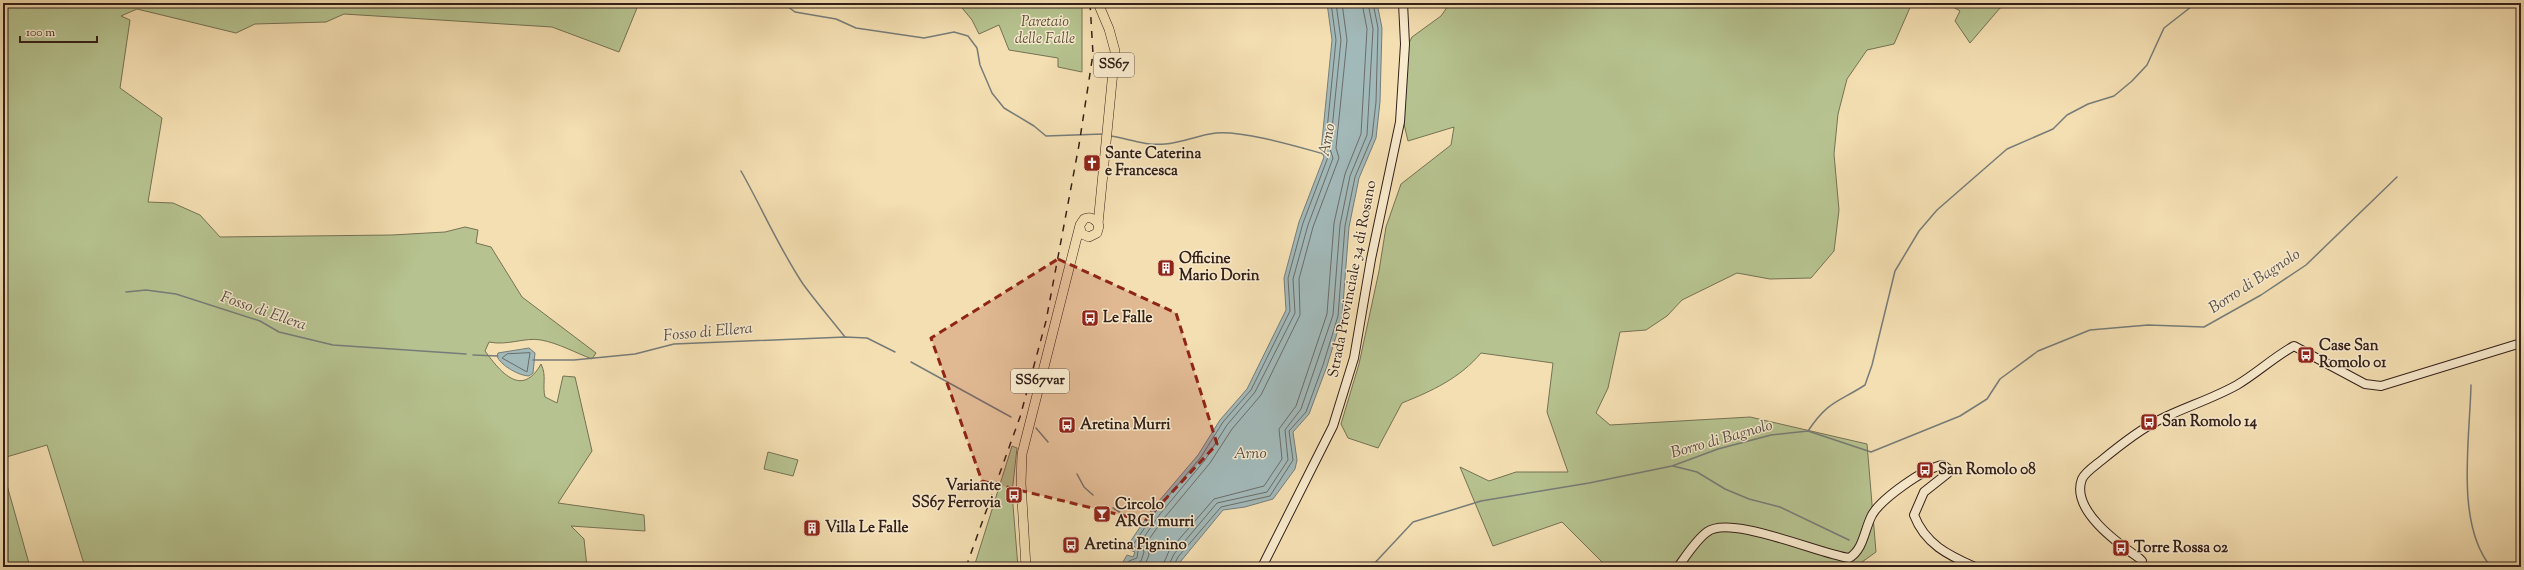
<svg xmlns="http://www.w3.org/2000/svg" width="2524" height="570" viewBox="0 0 2524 570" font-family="'Sorts Mill Goudy',serif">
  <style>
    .green { fill: #b6c390; stroke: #757254 }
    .water { fill: #a2b9b9; stroke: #767c79 }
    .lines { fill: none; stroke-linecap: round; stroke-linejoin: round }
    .shore { stroke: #6b6c69; stroke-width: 1 }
    .stream { stroke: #767c79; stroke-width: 1.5 }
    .secondary-casing { stroke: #342019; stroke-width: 10 }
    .primary-casing { stroke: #342019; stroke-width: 10 }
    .secondary { stroke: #f8eacd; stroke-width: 8 }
    .primary { stroke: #f4dfb2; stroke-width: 9 }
    .rail { stroke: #342019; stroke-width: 1.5; stroke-dasharray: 7 7; stroke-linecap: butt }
    .marked { fill: #8f2418; fill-opacity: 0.2; stroke: #8f2418; stroke-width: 3; stroke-dasharray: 8 5; stroke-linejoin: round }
    .labels { text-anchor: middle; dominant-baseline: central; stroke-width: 3; stroke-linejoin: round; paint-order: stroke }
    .shield { fill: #f8eacd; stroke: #6f5d4f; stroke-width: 1 }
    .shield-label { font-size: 14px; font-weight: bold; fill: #342019 }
    .park-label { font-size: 15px; font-style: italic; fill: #5b513d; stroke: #f8eacd }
    .poi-label { font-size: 15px; font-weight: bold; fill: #342019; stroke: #f8eacd; text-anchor: start }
    .street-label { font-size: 15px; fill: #342019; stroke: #f8eacd }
    .water-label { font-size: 16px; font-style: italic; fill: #554e49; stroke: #f8eacd }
  </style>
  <rect width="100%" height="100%" fill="#f4dfb2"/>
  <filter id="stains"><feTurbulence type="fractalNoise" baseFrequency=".005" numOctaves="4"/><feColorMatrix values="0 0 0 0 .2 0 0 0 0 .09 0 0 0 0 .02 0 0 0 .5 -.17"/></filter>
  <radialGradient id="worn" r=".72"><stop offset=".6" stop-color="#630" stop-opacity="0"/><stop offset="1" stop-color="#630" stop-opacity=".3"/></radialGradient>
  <g class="green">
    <path d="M3,3h636l-20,49 -67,-25 -208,-13 -18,8 -71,2 -19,9 -99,-24 -16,7 9,4 -10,68 42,30 -14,84 25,1 27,12 20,22 172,-2 53,-3 20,-5 13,3 -2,13 15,4 31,50 74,56 -4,6c-16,-6 -34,-16 -51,-19 -17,-3 -33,6 -52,2l-4,9c16,22 37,47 56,13 6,12 1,21 4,33l12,6 6,-27 12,1 17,74 -34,52 86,12 1,16 -74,-5 13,13 3,28h-502l-38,-122 -44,13z"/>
    <path d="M958,3h64l9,4 9,-4h42v69l-24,-5v-9l-49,-8 -10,-25 -20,9 -7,-14z"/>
    <path d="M1450,3h462l-18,41 -27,6 -20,29 -9,35 -4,40 5,56 -5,41 -23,27 -41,1 -33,-6 -55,27 -15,16 -21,14 -26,2 -12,56 -12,25 14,12 140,-8 117,27 9,108 -21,15h-248l-45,-45 -69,24 -33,-79 29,14 27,-9h52l-21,-60 6,-49 -72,-10c-21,25 -49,38 -79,50l-24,45 -30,-10 -7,-14 18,-60 20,-93 7,-44 15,-43 50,-39 3,-18 -46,14 -4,-17 4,-79 4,-8 29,-21z"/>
    <path d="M1946,3h82l-28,5 -30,35 -15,-22 5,-10z"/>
    <path d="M1012,446l5,2 -5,45 6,74h-44z"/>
    <path d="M768,452l30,8 -5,16 -29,-7z"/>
    <path d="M3,471l27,96h-27z"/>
  </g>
  <g class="water">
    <path d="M1327,3h50l5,25 -2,74 -4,36 -17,40 -10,49 -7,90 -15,49 -18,48 -16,18 4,28 -2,9 -22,30 -28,8 -22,3 -47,57h-56l7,-12 6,2 2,-5 -5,-2 -2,-5 25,-37 45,-53 22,-35 27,-31 39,-79 -2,-32 15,-56 25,-65 -3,-6 11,-111z"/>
    <path d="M529,348l6,5 -2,20 -4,3c-10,0 -29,-11 -32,-20l1,-3z"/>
  </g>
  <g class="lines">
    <g class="shore">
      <path d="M530,353l-3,19 -25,-14 5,-4z"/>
      <path d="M1125,567l4,-6 8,-3 1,-7 -5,-6 23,-34 45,-54 22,-35 28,-32 39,-79 -2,-33 15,-55 25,-66 -3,-7 11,-110 -5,-37"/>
      <path d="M1131,567l10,-6 3,-9 -4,-9 20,-29 45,-54 22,-35 28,-33 40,-79 -2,-34 15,-54 25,-67 -3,-9 11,-109 -5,-37"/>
      <path d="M1144,567l5,-12 -2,-13 18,-25 45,-54 22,-34 29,-34 39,-80 -1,-36 14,-52 26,-69 -3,-10 11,-108 -5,-37"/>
      <path d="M1162,567l7,-16 45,-52 50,-13 18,-27 -3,-30 17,-23 31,-92 7,-91 11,-49 16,-40 6,-105 -5,-26"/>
      <path d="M1168,567l6,-13 43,-51 50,-11 21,-32 -3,-30 16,-21 32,-94 7,-90 10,-49 17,-41 6,-106 -5,-26"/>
      <path d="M1173,567l5,-10 43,-50 49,-11 23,-36 -4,-29 17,-19 17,-47 15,-49 7,-90 10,-49 17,-40 4,-35 2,-74 -5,-25"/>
    </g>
    <g class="stream">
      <path d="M783,3l12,9 41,7 20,9 68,10 30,-6 14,4 9,12 3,17 12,28 12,15 30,18 12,10 57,-2"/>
      <path d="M1111,136c18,3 35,10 54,8 17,-1 33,-9 51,-11 29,-2 79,13 108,21"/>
      <path d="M741,171c21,37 38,77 62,113 13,18 28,35 42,53"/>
      <path d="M126,292l20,-2 30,4 84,27 19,11 54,13 133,9"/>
      <path d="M473,355l25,1"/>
      <path d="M533,360h41l61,-6 39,-10 171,-7 22,1 28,14"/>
      <path d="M911,362l100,55"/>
      <path d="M2471,385c-1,53 -16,139 20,182"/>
      <path d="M1036,428l12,14"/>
      <path d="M1808,431c20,-30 29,-28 57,-46l7,-20 23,-94 24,-40 18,-21 70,-61 46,-20 14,-14 21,-11 26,-8 18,-15 15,-16 17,-37 32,-25"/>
      <path d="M2519,447l2,20"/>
      <path d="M1673,466l24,6 28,17 24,10 31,8 69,33"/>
      <path d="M1077,474l7,13 9,8"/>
      <path d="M1113,508l29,18"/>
      <path d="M1371,567l42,-45 68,-21 108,-18 83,-17 46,-17 53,-14 37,-4 63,21 89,-36 27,-17 13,-20 38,-28 52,-21 58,-5 56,2 57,-32 45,-30 91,-88"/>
    </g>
    <defs>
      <g id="secondary">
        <path d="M1262,567l71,-141 21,-68 17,-99 29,-137 5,-78 -2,-41"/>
        <path d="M1678,567c8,-11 18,-27 29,-35 23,-18 112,22 142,26 15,-9 15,-28 23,-43 9,-16 52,-47 71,-50l4,3 1,5 -24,19 -10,23c11,29 34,40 61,52"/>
        <path d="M2140,567l2,-6 -3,-3c-20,-14 -69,-48 -57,-79 3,-7 14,-14 20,-19 17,-14 37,-30 57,-40 26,-13 53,-21 78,-35 20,-12 37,-28 57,-39l71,38 16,2 140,-43"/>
      </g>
      <g id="primary">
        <path d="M1098,224l17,-173 -6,-22 -11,-26"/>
        <path d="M1026,567l-5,-84 1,-29 58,-229 4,-6c6,-3 12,0 15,7l-2,7 -8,4 -7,-3 -2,-6"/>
      </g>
    </defs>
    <use href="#secondary" class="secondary-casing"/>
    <use href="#primary" class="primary-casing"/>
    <use href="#secondary" class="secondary"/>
    <use href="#primary" class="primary"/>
    <path class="rail" d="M966,567l54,-150 26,-96 33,-176 14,-91 -3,-51"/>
  </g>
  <path class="marked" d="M1058,259l118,54 41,131 -72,77 -163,-40 -51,-143z"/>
  <defs>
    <symbol id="church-square" viewBox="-11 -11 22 22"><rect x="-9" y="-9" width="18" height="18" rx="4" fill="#8f2418" stroke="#f8eacd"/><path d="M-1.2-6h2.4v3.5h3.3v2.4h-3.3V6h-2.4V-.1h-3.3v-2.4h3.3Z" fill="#fff"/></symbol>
    <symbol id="building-square" viewBox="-11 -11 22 22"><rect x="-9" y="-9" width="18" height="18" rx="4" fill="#8f2418" stroke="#f8eacd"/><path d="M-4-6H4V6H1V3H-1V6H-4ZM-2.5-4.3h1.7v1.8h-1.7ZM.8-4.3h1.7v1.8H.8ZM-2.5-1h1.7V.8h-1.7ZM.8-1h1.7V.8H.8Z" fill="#fff"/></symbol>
    <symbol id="bus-square" viewBox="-11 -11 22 22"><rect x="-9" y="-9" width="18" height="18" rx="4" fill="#8f2418" stroke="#f8eacd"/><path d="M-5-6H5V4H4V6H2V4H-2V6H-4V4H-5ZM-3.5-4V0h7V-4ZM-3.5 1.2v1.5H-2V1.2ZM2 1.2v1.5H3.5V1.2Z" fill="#fff"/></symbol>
    <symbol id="bar-square" viewBox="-11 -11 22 22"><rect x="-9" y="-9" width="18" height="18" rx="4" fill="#8f2418" stroke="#f8eacd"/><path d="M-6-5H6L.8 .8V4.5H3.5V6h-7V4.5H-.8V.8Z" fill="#fff"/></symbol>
  </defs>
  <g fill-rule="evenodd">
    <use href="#church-square" x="1082" y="153" width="20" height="20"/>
    <use href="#building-square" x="1156" y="258" width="20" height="20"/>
    <use href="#bus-square" x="1080" y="308" width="20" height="20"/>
    <use href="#bus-square" x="2296" y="345" width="20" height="20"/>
    <use href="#bus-square" x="2139" y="412" width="20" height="20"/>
    <use href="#bus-square" x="1057" y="415" width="20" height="20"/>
    <use href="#bus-square" x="1915" y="460" width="20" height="20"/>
    <use href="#bus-square" x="1004" y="485" width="20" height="20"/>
    <use href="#bar-square" x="1092" y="504" width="20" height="20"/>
    <use href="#building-square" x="802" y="518" width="20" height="20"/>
    <use href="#bus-square" x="1061" y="535" width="20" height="20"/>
    <use href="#bus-square" x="2111" y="538" width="20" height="20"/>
  </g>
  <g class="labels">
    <g class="shield">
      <rect x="1094" y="53" width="40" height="24" rx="3"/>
      <rect x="1011" y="369" width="58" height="24" rx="3"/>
    </g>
    <g class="shield-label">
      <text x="1114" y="65">SS67</text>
      <text x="1040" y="381">SS67var</text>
    </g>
    <g class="park-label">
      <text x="1045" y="22">Paretaio<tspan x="1045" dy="17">delle Falle</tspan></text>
    </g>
    <g class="poi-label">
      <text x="1105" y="154">Sante Caterina<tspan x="1105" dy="17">e Francesca</tspan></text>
      <text x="1179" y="259">Officine<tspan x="1179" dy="17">Mario Dorin</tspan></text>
      <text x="1103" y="318">Le Falle</text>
      <text x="2319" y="346">Case San<tspan x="2319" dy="17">Romolo 01</tspan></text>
      <text x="2162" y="422">San Romolo 14</text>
      <text x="1080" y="425">Aretina Murri</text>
      <text x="1938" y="470">San Romolo 08</text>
      <text x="1001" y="486" text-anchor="end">Variante<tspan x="1001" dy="17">SS67 Ferrovia</tspan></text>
      <text x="1115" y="505">Circolo<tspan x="1115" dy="17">ARCI murri</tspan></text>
      <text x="825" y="528">Villa Le Falle</text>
      <text x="1084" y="545">Aretina Pignino</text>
      <text x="2134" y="548">Torre Rossa 02</text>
    </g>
    <g class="street-label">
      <text transform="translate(1353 279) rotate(-79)">Strada Provinciale 34 di Rosano</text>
    </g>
    <g class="water-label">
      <text transform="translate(1328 140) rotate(-79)">Arno</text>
      <text transform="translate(2255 282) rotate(-33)">Borro di Bagnolo</text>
      <text transform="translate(263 312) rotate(19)">Fosso di Ellera</text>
      <text transform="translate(708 333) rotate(-5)">Fosso di Ellera</text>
      <text transform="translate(1722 440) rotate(-16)">Borro di Bagnolo</text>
      <text x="1250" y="454">Arno</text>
    </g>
  </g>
  <rect width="2524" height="570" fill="none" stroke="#f4dfb2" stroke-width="16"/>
  <rect x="4" y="4" width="2516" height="562" fill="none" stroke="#342019" stroke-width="2"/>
  <rect x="8" y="8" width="2508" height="554" fill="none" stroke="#342019"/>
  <path d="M20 36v6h77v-6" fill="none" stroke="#342019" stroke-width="2"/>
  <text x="26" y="36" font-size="12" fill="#342019" stroke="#f8eacd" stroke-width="3" paint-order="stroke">100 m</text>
  <rect width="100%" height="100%" filter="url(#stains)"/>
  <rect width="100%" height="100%" fill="url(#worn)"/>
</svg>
